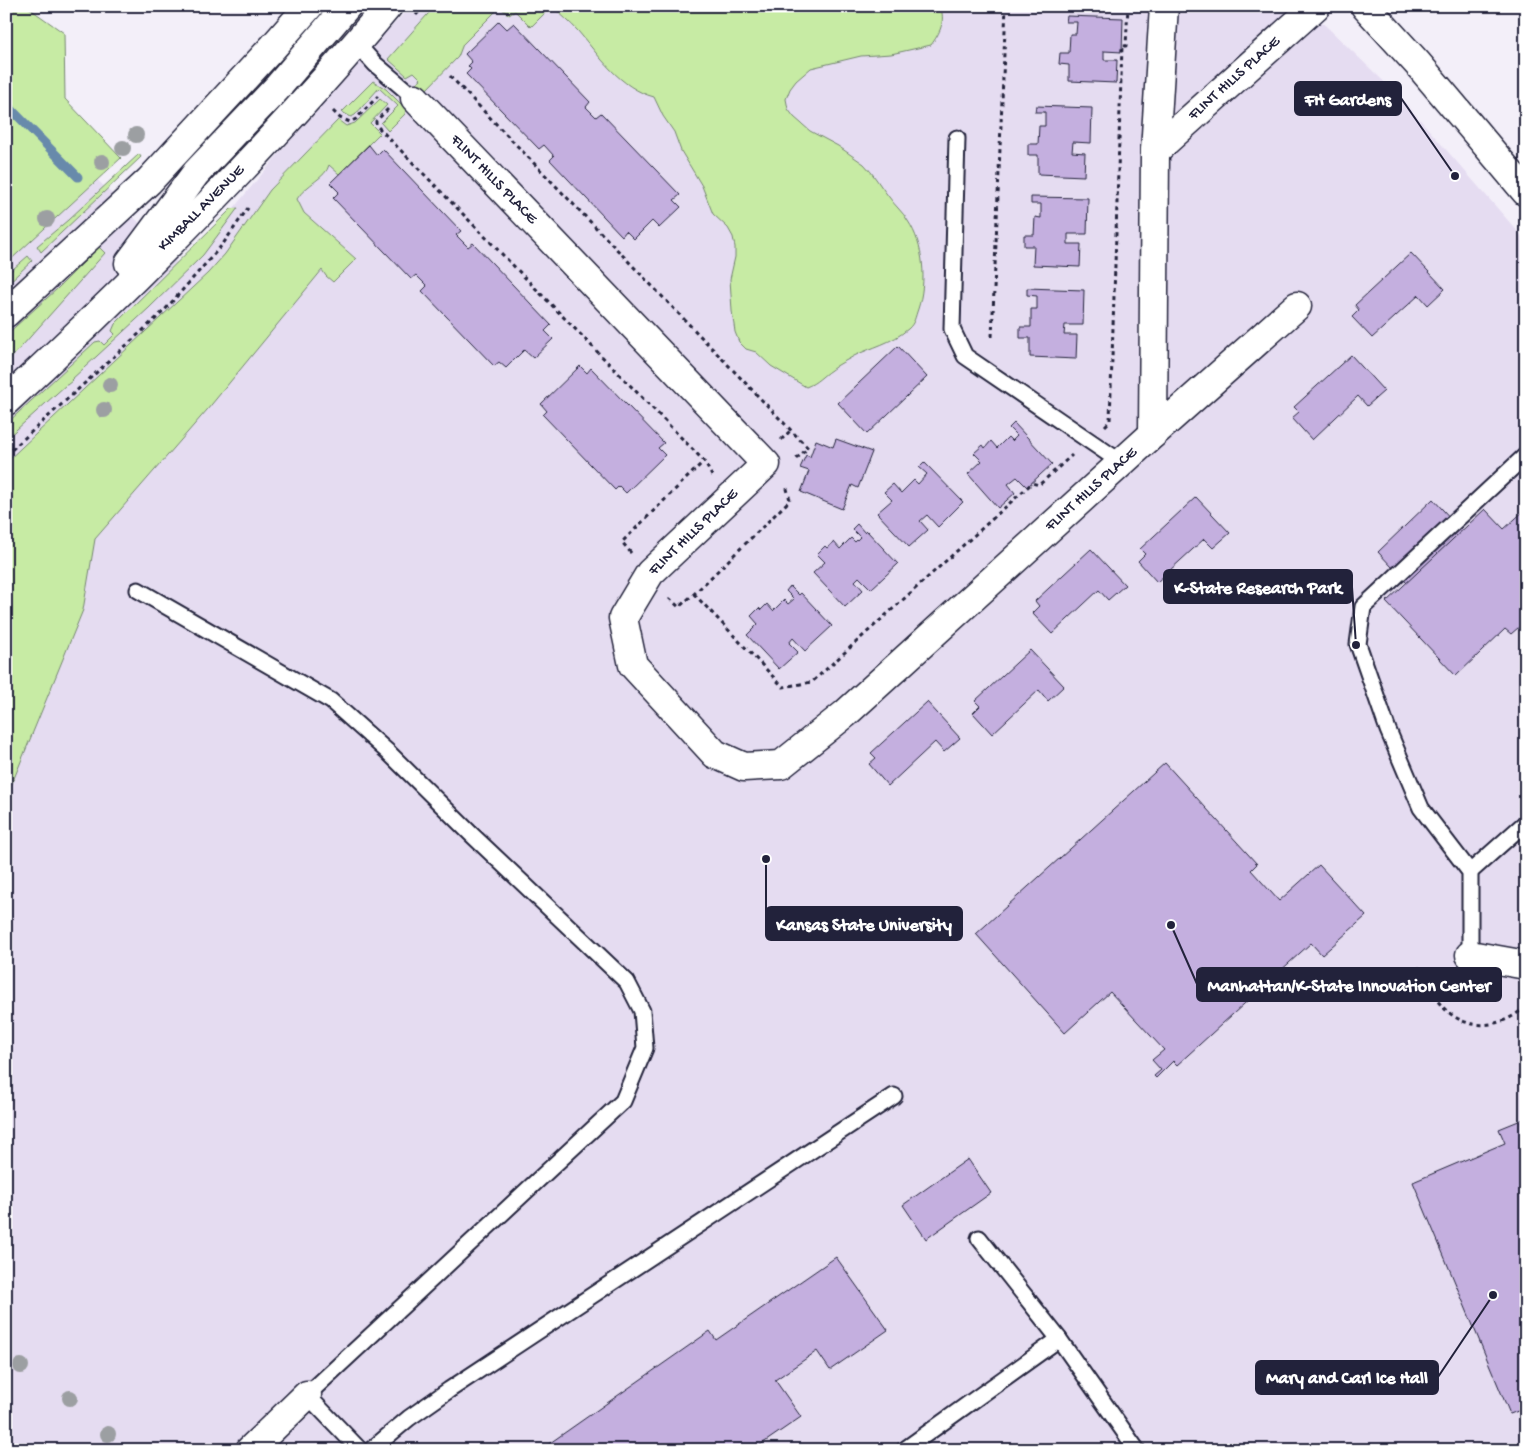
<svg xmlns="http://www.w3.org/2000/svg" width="1532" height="1456" viewBox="0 0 1532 1456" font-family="'Gochi Hand',sans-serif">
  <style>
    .built { fill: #e5dcf1 }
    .green { fill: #c7eba4; stroke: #748670 }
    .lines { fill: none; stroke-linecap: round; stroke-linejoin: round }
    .stream { stroke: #678aab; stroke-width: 9 }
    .building { fill: #c4afdf; stroke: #22223b }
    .lane-casing { stroke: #22223b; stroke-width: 19 }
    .street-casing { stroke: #22223b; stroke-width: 31 }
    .secondary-casing { stroke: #22223b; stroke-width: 31 }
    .path { stroke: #22223b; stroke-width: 3; stroke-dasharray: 4 4; stroke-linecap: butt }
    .lane { stroke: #fff; stroke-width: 15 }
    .street { stroke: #fff; stroke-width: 28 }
    .secondary { stroke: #fff; stroke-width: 28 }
    .tree { fill: #9c9fa2 }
    .labels { text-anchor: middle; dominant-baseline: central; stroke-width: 4; stroke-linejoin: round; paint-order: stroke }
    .street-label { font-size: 16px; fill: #22223b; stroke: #fff }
    .leader { fill: none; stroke: #22223b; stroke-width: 2 }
    .callout-dot { fill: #22223b; stroke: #fff; stroke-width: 2 }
    .callout { fill: #22223b; stroke: #22223b; stroke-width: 2 }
    .callout-label { font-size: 18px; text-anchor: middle; font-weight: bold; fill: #fff }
  </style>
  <rect width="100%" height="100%" fill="#f3eff9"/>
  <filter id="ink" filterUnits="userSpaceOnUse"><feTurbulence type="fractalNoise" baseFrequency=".02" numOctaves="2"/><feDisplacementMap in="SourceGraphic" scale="10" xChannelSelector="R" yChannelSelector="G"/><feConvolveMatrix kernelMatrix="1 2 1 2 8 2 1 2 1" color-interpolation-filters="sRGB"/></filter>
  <g filter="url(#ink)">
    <path class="built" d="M411,6h894l95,91 126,144v1209h-1520v-1357l104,99 73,77 99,-119 75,-84 17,-21z"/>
    <g class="green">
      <path d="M6,6h20l38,27 1,66 56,59 -115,106z"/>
      <path d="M435,6h112l2,3 -18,18 -16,-16 -6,4 -9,-8 -37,37 -5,13 -33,34 -8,-4 -2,-3 6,-5 -7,-7 -7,4 -19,-17z"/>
      <path d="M552,6h388c6,15 0,27 -9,39l-40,9 -30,2 -50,12 -15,13 -6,8 -4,10 2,10 6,8 16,14 28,15 26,18c10,10 16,22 25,33 6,9 14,15 19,24 16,24 19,61 10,88 -3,8 -3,14 -10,20 -16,14 -36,18 -54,27 -8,5 -16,8 -23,14 -9,6 -14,13 -25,17l-35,-21 -15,-14 -10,-3 -7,-7 -4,-10 -3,-21 -2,-32 5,-22v-10l-2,-10 -5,-9 -15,-14 -11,-28 -21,-35 -7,-19 -11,-16 -9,-19c-34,-9 -54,-40 -76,-66 -8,-9 -17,-16 -26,-25z"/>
      <path d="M373,81l13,8 20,20 -1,5 -17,17 -7,-8 17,-17 -19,-18 -24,27 -4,2 -9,-5z"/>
      <path d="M380,99l7,6 -17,18 10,10 -41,41 -10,-9c-3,13 -23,19 -32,34l7,14 52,46 -23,23 -7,-6 -4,-6 -115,140 -112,129 -12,71 -77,188v-336l202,-189 17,-19 45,-64 68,-70 8,6 9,-3z"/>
      <path d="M139,154l2,3 -100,95 -4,-6 31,-26z"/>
      <path d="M238,208l-35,47 -54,53 -78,72 1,1 -5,4h-1l-60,54v-15l89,-82 5,-1 4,4 11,-11 -3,-3 3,-7 116,-115z"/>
      <path d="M99,247l6,6 -99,111v-29l51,-46z"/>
      <path d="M28,256l4,5 -26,24v-10z"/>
    </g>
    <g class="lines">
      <path class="stream" d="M6,104l72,73"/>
    </g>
    <g class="building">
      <path d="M1067,16l56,2 -1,34 -18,-1v9h13l-1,23 -47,-2v-16l-10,-1 1,-11h9l1,-19h6l1,-12h-11z"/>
      <path d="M499,21l8,8 7,-6 76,79 -4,5 10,10 5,-4 79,82 -6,5 7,7 -22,21 -7,-7 -18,18 -8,-8 -4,5 -72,-76 4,-4 -10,-11 -5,4 -73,-75 5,-5 -3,-3 4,-4 -7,-8z"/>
      <path d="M1036,106l56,2 -1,35 -18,-1 -1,10 13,1 -1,23 -46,-2v-19h-10v-11h10l1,-18h6v-14h-10z"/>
      <path d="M369,145l8,10 6,-6 78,82 -5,4 12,12 5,-4 78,82 -6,6 8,8 -20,19 -9,-8 -18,18 -7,-6 -5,4 -72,-75 5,-5 -11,-11 -5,4 -78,-81 6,-6 -9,-9z"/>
      <path d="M1031,197l57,1 -1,36h-19v10h13l-1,23 -47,-2 1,-19h-10v-11h10l1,-18 6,1v-14h-10z"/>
      <path d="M1411,253l34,36 -17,16 -9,-10 -47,43 -20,-21 7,-7 -4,-5z"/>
      <path d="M1027,288l57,2 -1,35h-18l-1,10h13l-1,24 -46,-2v-19h-10v-11h11v-18h6v-13l-10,-1z"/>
      <path d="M898,346l29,31 -60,57 -29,-31z"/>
      <path d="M1351,355l33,36 -17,15 -9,-10 -46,44 -20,-22 7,-6 -5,-5z"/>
      <path d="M580,366l7,7 4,-5 73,75 -6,5 7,7 -39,38 -7,-7 -4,4 -72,-75 4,-4 -6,-7z"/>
      <path d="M1014,423l38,41 -25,23 -10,-10 -9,7 7,9 -17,15 -30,-34 14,-13 -8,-8 9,-8 2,3 6,-7 6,7 11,-11 4,4 5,-5 -8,-8z"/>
      <path d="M836,439l36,13 -14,36 -6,-3 -10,24 -41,-17 8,-21 -9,-3 6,-13 4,2 6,-17 17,7z"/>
      <path d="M924,462l39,40 -25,25 -11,-12 -7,6 8,9 -19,17 -32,-34 15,-13 -8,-8 9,-8 8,9 13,-13 4,4 9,-10 -8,-7z"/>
      <path d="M1196,497l34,36 -17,15 -9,-9 -47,43 -19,-21 7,-7 -5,-5z"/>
      <path d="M1433,499l29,32 -55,52 -29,-31z"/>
      <path d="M1485,509l19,20 22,-20v112l-15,13 -6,-5 -49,47 -70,-74z"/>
      <path d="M857,524l8,9 2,-2 31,33 -27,25 -12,-12 -4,4 8,9 -18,17 -32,-34 12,-11 -8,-8 8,-8 2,2 7,-6 6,7 11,-11 4,4 5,-5 -8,-8z"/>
      <path d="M1091,549l34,36 -17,15 -9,-10 -47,44 -20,-21 7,-7 -4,-5z"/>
      <path d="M790,586l9,9 2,-2 31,33 -27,25 -12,-13 -4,5 9,9 -19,17 -32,-34 11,-11 -7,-8 8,-8 2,2 6,-6 6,7 11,-11 4,4 6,-5 -8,-8z"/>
      <path d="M1030,650l34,36 -16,15 -9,-11 -47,44 -19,-21 7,-7 -5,-5z"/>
      <path d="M927,702l33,36 -16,14 -9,-10 -47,44 -19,-22 7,-6 -5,-5z"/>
      <path d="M1165,763l92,101 -6,6 28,31 40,-36 47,51 -44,39 -11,-12 -134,122 -4,-4 -17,17 -2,-2 7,-6 -9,-10 12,-10 -54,-58 -45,41 -89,-99z"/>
      <path d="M1526,1118v290l-16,6 -97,-232 92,-39 -6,-14z"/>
      <path d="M968,1159l23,34 -65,46 -23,-34z"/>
      <path d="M836,1257l52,73 -58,40 -13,-19 -42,29 26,37 -48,33h-213l170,-119 6,9z"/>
    </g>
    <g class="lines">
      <defs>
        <g id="lane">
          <path d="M357,44l18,20 40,34"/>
          <path d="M957,138l-5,191 13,27 157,107"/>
          <path d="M138,590l193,111 57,51 83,82 156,148 15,29 3,37 -22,53 -316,294 53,55"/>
          <path d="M1470,872l56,-50"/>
          <path d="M1470,955v-83l-49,-64 -33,-78 -30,-86 5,-37 163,-152"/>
          <path d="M979,1238l80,101 78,111"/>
          <path d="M371,1450l38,-32 40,-28 445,-294"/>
          <path d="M904,1450l155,-111"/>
        </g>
        <g id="street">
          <path d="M415,98l351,366 -116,109 -27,45 10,47 82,89 29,13 37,-2 64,-51 308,-280 144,-128"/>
          <path d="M1155,151l161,-145"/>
          <path d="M1153,434l2,-283 9,-145"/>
          <path d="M1470,955l56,10"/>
          <path d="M250,1450l57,-55"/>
        </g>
        <g id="secondary">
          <path d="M1365,6l53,58 108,128"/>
          <path d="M129,263l67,-90 81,-85 70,-82"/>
          <path d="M6,313l143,-132 124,-134 36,-41"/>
          <path d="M6,401c134,-124 265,-255 382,-395"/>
        </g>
      </defs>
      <use href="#lane" class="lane-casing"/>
      <use href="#street" class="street-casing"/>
      <use href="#secondary" class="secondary-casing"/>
      <g class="path">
        <path d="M416,15l8,-9"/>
        <path d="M450,76l358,372 -14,13"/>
        <path d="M388,109l-12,12v4l328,336 8,15"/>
        <path d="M333,111l7,7 10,4 6,-3 22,-23"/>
        <path d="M992,337l14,-331"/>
        <path d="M1105,426l5,-5 12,-375h4l2,-40"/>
        <path d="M781,440l10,-10"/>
        <path d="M6,455l158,-144 59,-67 25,-36"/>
        <path d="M631,553l-9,-11 82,-81"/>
        <path d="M694,594l89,93 29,-5 220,-199 7,2 33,-30"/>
        <path d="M669,598l10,9 15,-13 96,-94 -4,-15"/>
        <path d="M1418,967c15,35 40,69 84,54 8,-2 16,-9 24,-13"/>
      </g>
      <use href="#lane" class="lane"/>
      <use href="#street" class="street"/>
      <use href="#secondary" class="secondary"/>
    </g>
    <g class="tree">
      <circle cx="136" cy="135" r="8"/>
      <circle cx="123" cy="148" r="8"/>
      <circle cx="102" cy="162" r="8"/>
      <circle cx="47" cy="219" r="8"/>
      <circle cx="110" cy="385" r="8"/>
      <circle cx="104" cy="410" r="8"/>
      <circle cx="21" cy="1366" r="8"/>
      <circle cx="70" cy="1398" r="8"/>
      <circle cx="108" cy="1434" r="8"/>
    </g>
  </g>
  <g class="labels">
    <g class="street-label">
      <text transform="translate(1235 79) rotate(-42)">FLINT HILLS PLACE</text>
      <text transform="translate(493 180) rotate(46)">FLINT HILLS PLACE</text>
      <text transform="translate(202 209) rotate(-45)">KIMBALL AVENUE</text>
      <text transform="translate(1092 490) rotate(-42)">FLINT HILLS PLACE</text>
      <text transform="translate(694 533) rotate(-44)">FLINT HILLS PLACE</text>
    </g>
  </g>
  <path class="leader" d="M1455 176L1401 98M1356 645L1352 587M766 859L766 923M1171 925L1197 984M1493 1295L1438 1377"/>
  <g class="callout-dot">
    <circle cx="1455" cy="176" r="5"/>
    <circle cx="1356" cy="645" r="5"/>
    <circle cx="766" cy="859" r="5"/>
    <circle cx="1171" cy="925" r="5"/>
    <circle cx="1493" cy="1295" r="5"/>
  </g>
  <g class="callout">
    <rect x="1295" y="82" width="106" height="33" rx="5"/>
    <rect x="1164" y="570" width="188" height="33" rx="5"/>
    <rect x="766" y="907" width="196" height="33" rx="5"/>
    <rect x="1197" y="968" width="304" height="33" rx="5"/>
    <rect x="1256" y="1361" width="182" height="33" rx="5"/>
  </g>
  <g class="callout-label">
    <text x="1348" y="105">FH Gardens</text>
    <text x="1258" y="593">K-State Research Park</text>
    <text x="864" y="930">Kansas State University</text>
    <text x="1349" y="991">Manhattan/K-State Innovation Center</text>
    <text x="1347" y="1383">Mary and Carl Ice Hall</text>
  </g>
  <rect width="1532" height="1456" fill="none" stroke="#fff" stroke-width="25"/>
  <rect x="12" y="12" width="1507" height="1431" fill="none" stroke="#22223b" stroke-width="2" filter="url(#ink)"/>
</svg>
